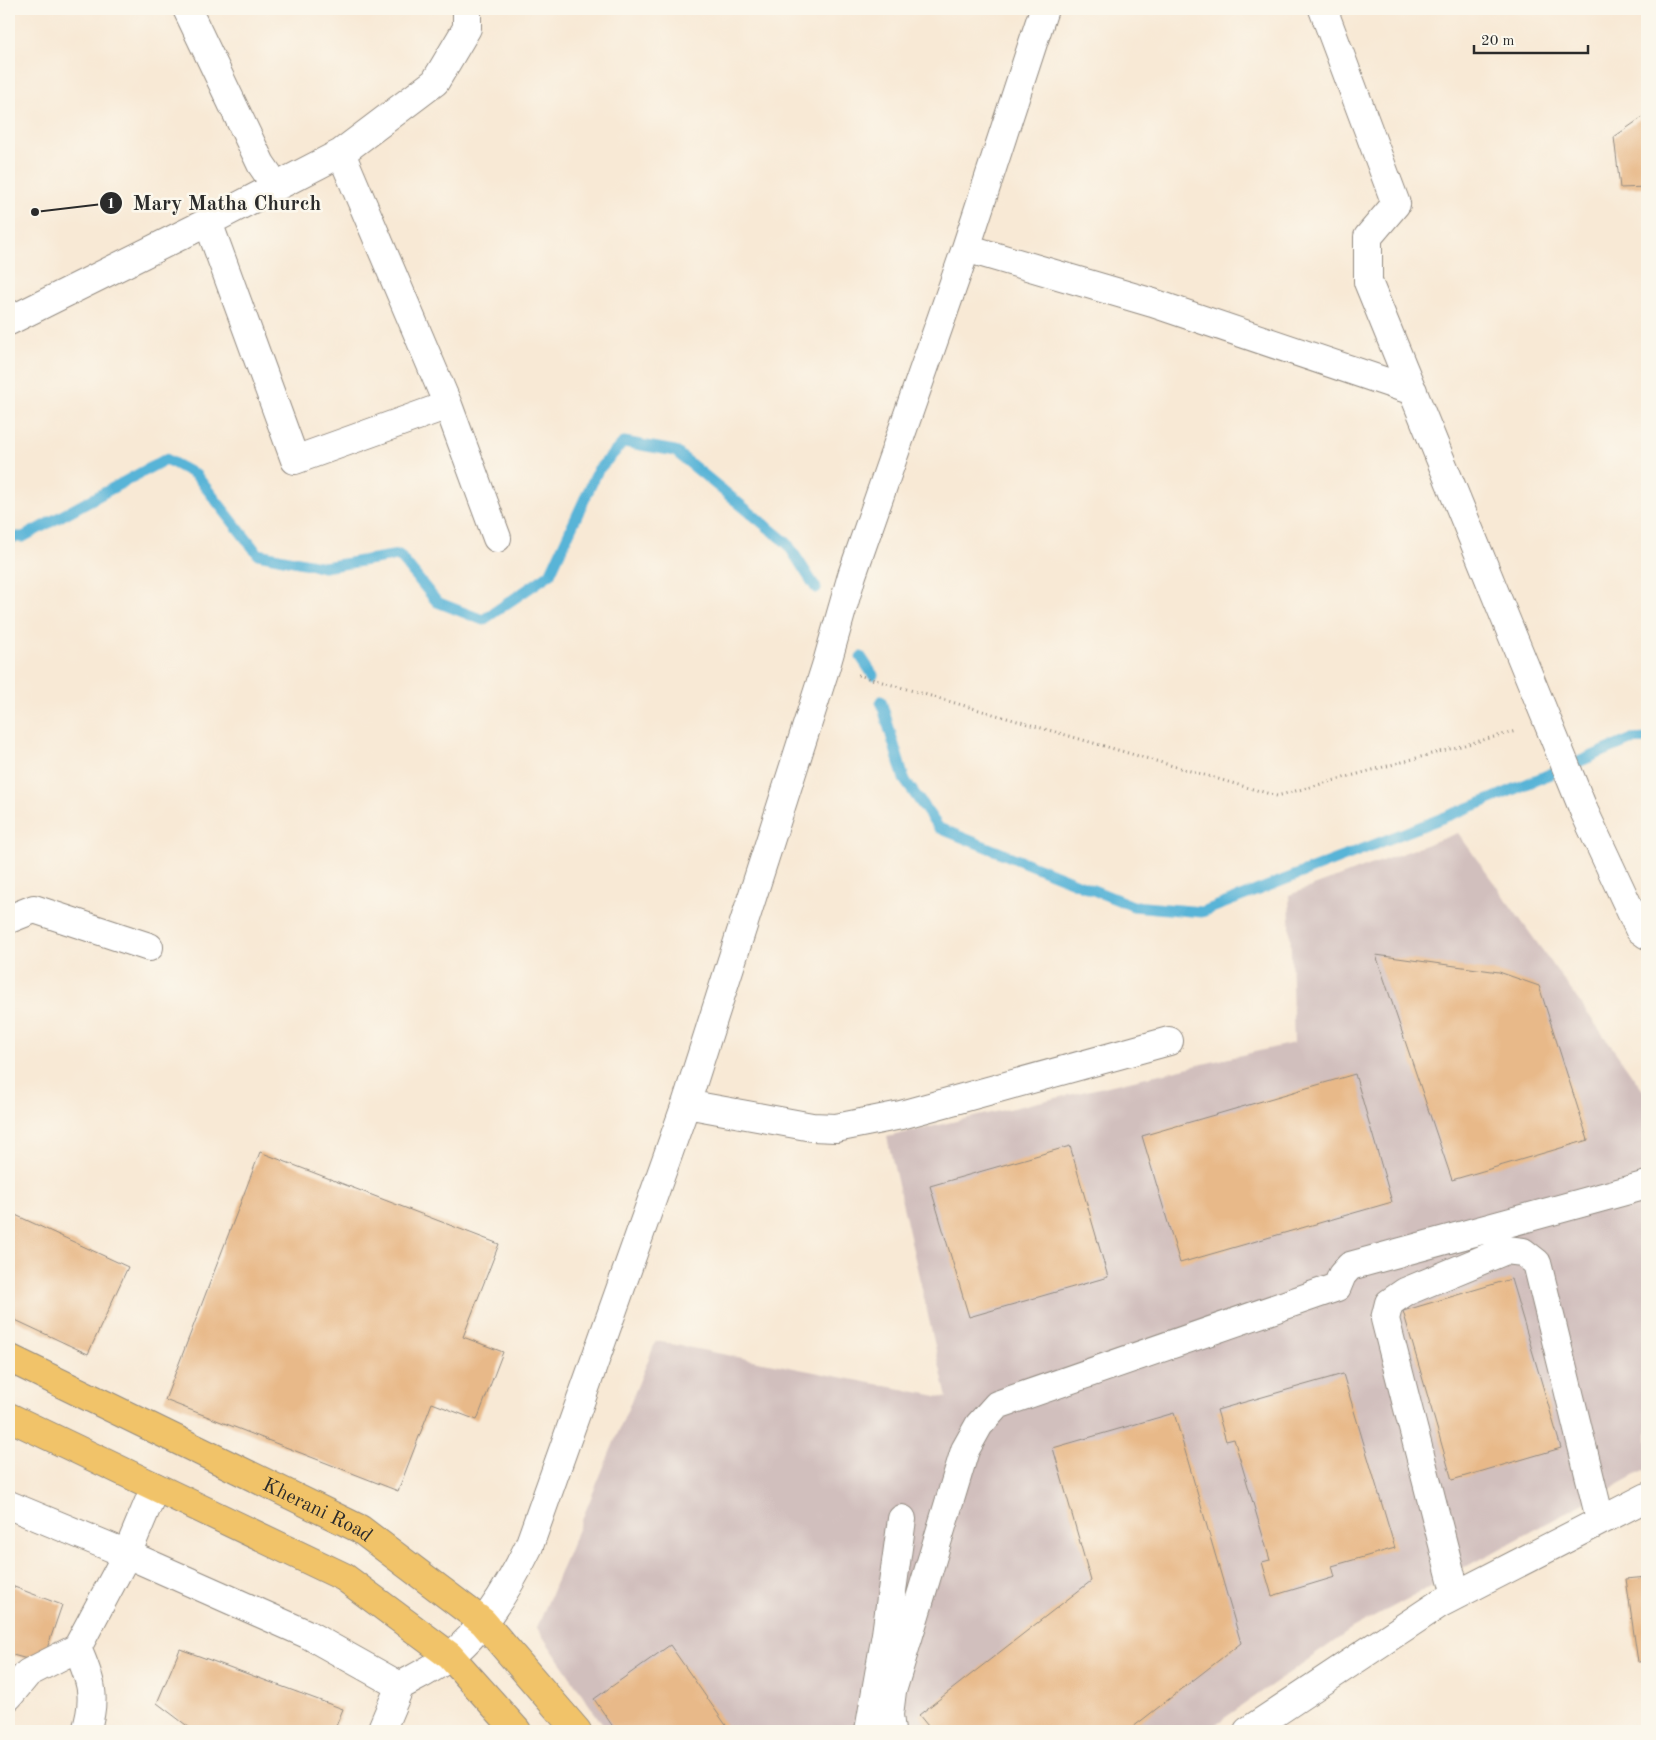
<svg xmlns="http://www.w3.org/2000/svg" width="1656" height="1740" font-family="'Old Standard TT',serif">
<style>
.industrial{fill:#d1bfbd}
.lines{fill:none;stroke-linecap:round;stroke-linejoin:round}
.stream{stroke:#59b4d7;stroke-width:11}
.building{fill:#e8b989}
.minor-casing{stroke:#928a80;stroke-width:30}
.major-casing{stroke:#928a80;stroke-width:30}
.path{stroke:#928a80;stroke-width:3;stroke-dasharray:1 4;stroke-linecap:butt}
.minor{stroke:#fff;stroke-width:28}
.major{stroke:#f1c369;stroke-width:28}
.labels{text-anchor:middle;stroke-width:5;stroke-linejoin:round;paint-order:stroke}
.street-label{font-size:20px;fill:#2b2b2b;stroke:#fbf7ec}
.leader{fill:none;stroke:#2b2b2b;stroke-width:2}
.callout-dot{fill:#2b2b2b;stroke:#fbf7ec;stroke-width:2}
.mark-label{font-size:15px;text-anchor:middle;font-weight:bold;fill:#fff}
.callout-label{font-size:21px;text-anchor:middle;font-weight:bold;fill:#2b2b2b;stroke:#fbf7ec;stroke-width:5;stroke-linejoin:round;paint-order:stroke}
</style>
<rect width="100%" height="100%" fill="#fbf7ec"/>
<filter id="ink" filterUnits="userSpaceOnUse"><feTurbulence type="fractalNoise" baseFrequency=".02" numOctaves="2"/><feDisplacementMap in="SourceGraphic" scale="10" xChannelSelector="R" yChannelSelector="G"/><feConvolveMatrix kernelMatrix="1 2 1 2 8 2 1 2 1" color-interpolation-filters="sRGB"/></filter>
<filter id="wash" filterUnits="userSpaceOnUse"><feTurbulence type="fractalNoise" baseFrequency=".0096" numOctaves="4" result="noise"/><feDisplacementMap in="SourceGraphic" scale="20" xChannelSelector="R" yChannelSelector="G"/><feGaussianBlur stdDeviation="1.12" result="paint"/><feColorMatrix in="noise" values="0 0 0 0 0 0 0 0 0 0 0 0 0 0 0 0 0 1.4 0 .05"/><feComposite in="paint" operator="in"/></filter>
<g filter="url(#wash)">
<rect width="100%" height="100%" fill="#f8e9d5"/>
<path class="industrial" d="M 1458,833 L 1647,1096 L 1647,1469 L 1352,1629 L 1206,1731 L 607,1731 L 537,1628 L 656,1341 L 947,1398 L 887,1137 L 1294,1043 L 1289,895 Z"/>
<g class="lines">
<path class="stream" d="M 9,537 L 23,537 L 166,459 L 196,475 L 258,554 L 324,567 L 399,555 L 437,602 L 483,620 L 550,574 L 598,470 L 624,442 L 675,451 L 787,543 L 816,588
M 861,657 L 873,675
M 881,701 L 904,779 L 939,828 L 1133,906 L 1202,912 L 1491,799 L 1630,740 L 1647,739"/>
</g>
<g id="blocks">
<path class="building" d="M 1647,114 L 1647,187 L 1620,188 L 1614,137 Z
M 1376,955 L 1499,972 L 1539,986 L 1588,1140 L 1452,1180 Z
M 1355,1074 L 1392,1202 L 1180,1263 L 1142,1136 Z
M 1070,1146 L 1108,1277 L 969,1317 L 930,1186 Z
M 260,1152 L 499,1244 L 463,1337 L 503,1352 L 477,1420 L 432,1403 L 398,1491 L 165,1400 Z
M 9,1212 L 128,1267 L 88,1354 L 9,1317 Z
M 1511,1279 L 1561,1448 L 1452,1480 L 1403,1311 Z
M 1343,1374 L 1395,1548 L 1332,1566 L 1335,1577 L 1272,1596 L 1262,1562 L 1270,1560 L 1234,1439 L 1226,1441 L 1217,1410 Z
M 1174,1413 L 1241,1643 L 1128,1731 L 932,1731 L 919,1715 L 1091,1581 L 1053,1448 Z
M 1647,1577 L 1647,1661 L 1638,1662 L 1626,1579 Z
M 9,1585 L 62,1605 L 42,1663 L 9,1654 Z
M 670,1645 L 730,1731 L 616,1731 L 594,1699 Z
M 180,1649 L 343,1709 L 334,1731 L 188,1731 L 190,1728 L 157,1703 Z"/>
</g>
</g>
<g filter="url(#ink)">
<use href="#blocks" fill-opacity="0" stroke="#928a80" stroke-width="1"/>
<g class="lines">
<g class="minor-casing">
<path id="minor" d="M 187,9 L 261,164 L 276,186
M 467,9 L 467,28 L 435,82 L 341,153 L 448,405 L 497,538
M 1323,9 L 1396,204 L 1368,237 L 1368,282 L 1584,811 L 1639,929 L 1647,935
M 341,153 L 208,222 L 295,460 L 448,405
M 966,248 L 1153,303 L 1413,391
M 9,321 L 208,222
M 9,919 L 34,909 L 149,947
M 686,1104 L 812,1127 L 836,1128 L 901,1115 L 1169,1041
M 155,1487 L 127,1554 L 307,1634 L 400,1686 C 416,1677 435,1668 450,1656 C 484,1630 510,1585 529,1546 L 686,1104 L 826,666 L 852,575 L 966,248 L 1044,9
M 9,1505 L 127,1554 L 77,1648 L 28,1673 L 9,1696
M 1456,1595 L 1385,1319 L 1389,1303 L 1405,1292 L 1506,1250 L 1523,1252 L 1537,1263 L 1600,1519
M 77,1648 C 91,1680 97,1697 86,1731
M 381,1731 L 400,1686
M 869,1731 L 886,1634 L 902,1519
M 891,1731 L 889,1715 L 892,1691 L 965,1450 L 979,1425 L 997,1405 L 1337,1287 L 1342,1275 L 1350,1266 L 1647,1185
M 1248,1731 L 1439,1604 L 1647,1497"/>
</g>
<g class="major-casing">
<g id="major">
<path id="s1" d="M 9,1358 L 360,1529 L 483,1622 L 577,1731"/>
<path d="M 9,1417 L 344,1577 L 450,1656 L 517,1731"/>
</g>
</g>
<path class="path" d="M 858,675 L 1277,796 L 1516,731"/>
<use href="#minor" class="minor"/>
<use href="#major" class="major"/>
</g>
</g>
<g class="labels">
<g class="street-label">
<text dy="7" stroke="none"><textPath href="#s1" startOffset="344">Kherani Road</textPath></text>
</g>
</g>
<path class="leader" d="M35 212L111 203"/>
<g class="callout-dot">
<circle cx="35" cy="212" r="5"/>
<circle cx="111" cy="203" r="12"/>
</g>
<g class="mark-label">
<text x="111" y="208">1</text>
</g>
<g class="callout-label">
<text x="227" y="210">Mary Matha Church</text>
</g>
<rect width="1656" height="1740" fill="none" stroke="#fbf7ec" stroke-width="30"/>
<path d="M1474 45v8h114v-8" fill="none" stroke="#2b2b2b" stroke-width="2.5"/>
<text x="1481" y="45" font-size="15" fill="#2b2b2b" stroke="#fbf7ec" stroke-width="4" paint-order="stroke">20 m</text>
</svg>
